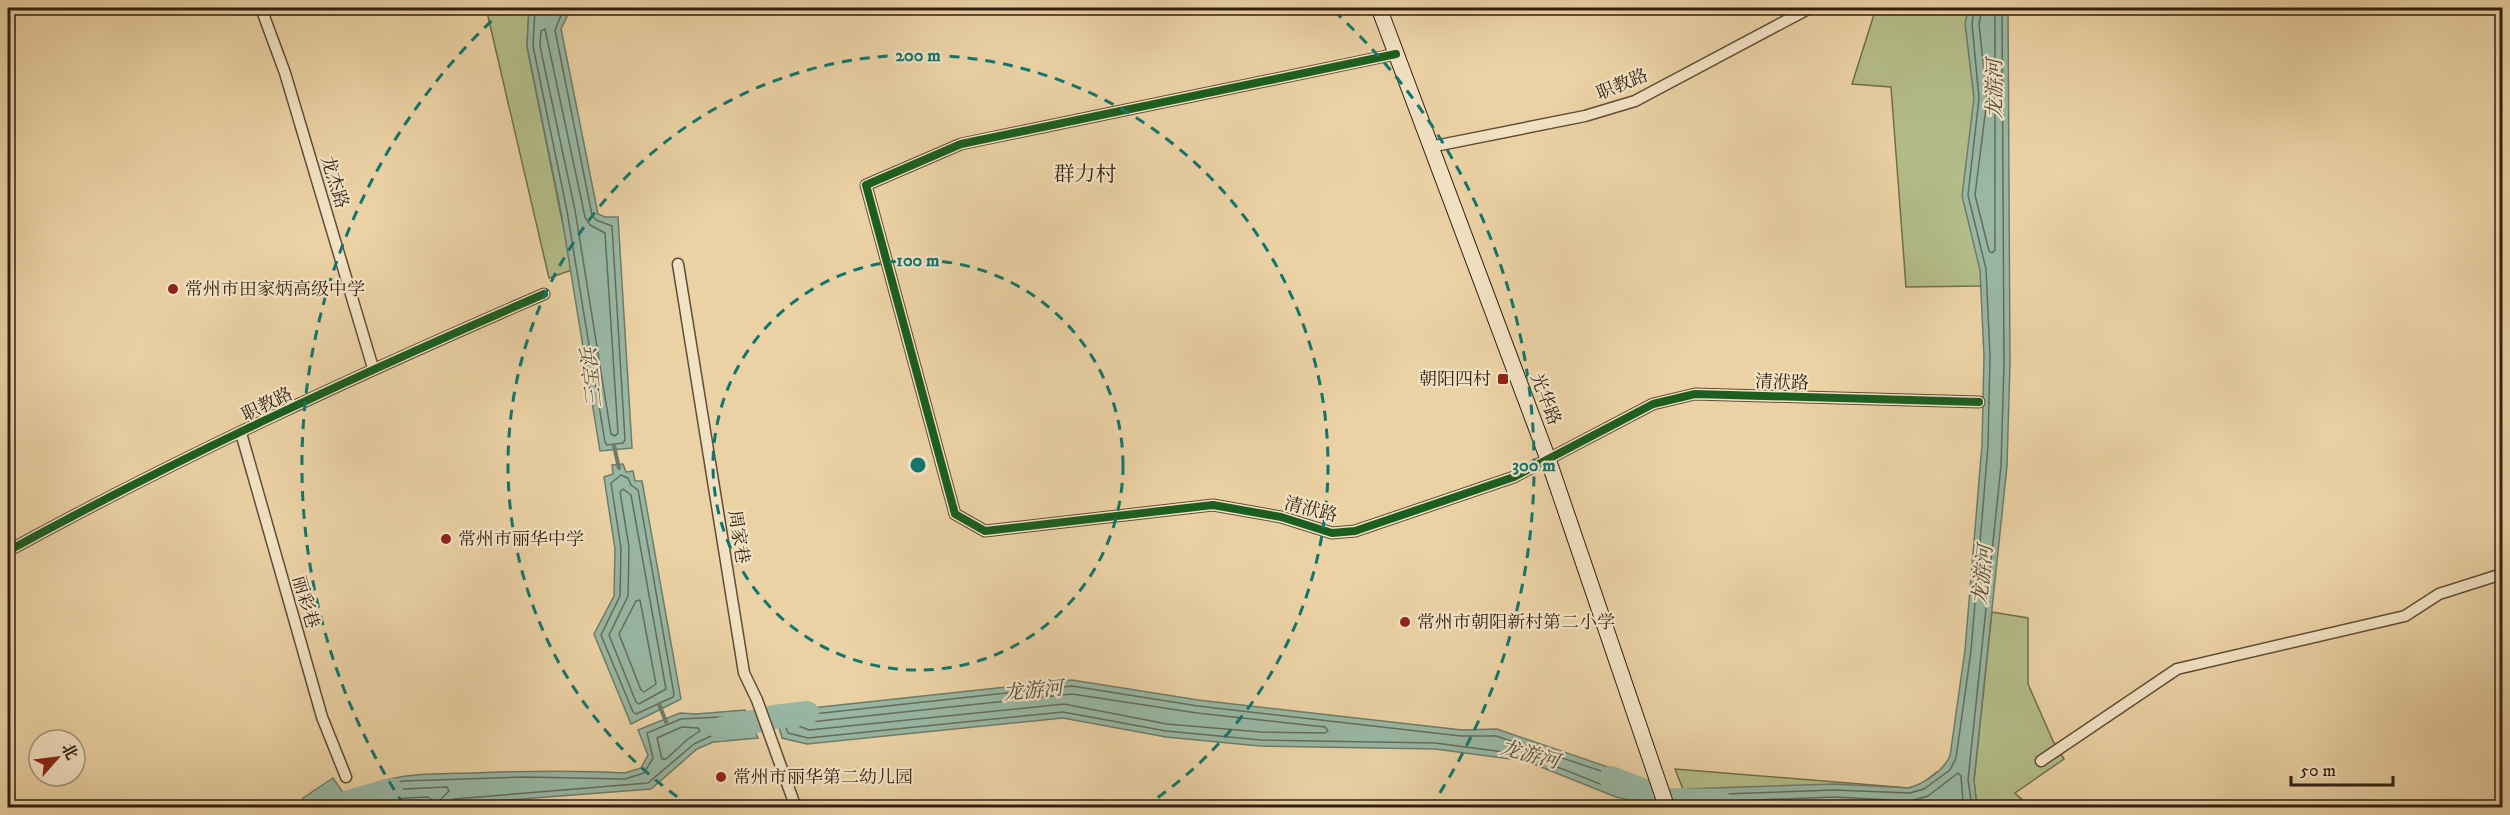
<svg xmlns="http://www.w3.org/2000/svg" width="2510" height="815" font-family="'IM FELL DW Pica','Noto Serif SC',serif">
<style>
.green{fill:#b3bd89;stroke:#726e4c;stroke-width:1.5}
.water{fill:#98b8a5;stroke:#6f7b69;stroke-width:1.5}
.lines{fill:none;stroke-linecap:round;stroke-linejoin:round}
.shore{stroke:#646c5a;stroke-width:1.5}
.stream{stroke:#6f7b69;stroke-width:4}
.river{stroke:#98b8a5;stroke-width:24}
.street-casing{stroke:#604c35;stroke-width:13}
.secondary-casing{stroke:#311f10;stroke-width:17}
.street{stroke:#f2e2c4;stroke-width:10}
.secondary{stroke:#f2e2c4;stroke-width:15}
.cycleway-casing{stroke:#f2e2c4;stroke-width:11}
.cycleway{stroke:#1b5e20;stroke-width:8}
.ring{fill:none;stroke:#0f766e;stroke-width:3;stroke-dasharray:10 8}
.poi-dot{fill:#8f2418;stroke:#f2e2c4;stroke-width:2}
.labels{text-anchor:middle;stroke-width:4.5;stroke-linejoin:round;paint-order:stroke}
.street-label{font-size:18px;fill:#311f10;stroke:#f2e2c4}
.poi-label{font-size:18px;fill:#311f10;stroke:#f2e2c4;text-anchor:start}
.water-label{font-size:20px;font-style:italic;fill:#504d3d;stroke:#f2e2c4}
.quarter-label{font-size:21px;fill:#311f10;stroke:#f2e2c4}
.centre{fill:#0f766e;stroke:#f2e2c4;stroke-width:3}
.ring-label{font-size:18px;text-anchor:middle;font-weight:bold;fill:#0f766e;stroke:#f2e2c4;stroke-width:4.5;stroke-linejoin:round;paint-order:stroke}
</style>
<rect width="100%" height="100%" fill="#ebd2a5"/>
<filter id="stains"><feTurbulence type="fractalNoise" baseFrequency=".00333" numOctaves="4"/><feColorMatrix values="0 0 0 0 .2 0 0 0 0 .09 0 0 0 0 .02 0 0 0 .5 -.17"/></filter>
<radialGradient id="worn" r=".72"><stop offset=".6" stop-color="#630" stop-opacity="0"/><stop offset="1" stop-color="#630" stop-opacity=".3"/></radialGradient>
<path class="green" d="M 486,8 L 529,8 L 527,47 L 572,270 L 549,278 Z
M 1876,8 L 1990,8 L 1981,286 L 1906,287 L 1891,87 L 1852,84 Z
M 1992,612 L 2028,618 L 2028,684 L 2053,741 L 2064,759 L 2015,793 L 2030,807 L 1983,807 L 1976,799 L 1974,781 Z
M 1675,769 L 1909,788 L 1921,784 L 1937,772 L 1946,807 L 1690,807 Z"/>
<path class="water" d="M 529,8 L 571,8 L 561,29 L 598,214 L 605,217 L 618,217 L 632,448 L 600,451 L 561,212 L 527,46 Z
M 1969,8 L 2008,8 L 2010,364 L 2007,466 L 1974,780 L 1976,799 L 1983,807 L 1690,807 L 1683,789 L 1834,784 L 1909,788 C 1925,783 1943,771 1950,756 L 1965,650 L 1982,445 L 1984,356 L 1980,270 L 1962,196 L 1974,98 L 1965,23 Z
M 623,464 L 626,472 L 633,471 L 635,481 L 642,481 L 681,699 L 631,724 L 594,634 L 614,596 L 615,549 L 604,477 L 613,474 L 612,465 Z
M 1072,680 L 1198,700 L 1462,730 L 1497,729 L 1634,776 L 1647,804 L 1616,797 L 1526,761 L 1435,749 L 1260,746 L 1166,737 L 1063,718 L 807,744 L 782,738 L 775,712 Z
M 745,710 L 758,738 L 713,742 L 697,749 L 651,789 L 417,807 L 366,807 L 361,805 L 356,791 C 393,772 433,774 473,773 C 524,771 574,770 625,773 L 641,768 L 648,755 L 638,730 L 680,713 L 696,714 Z
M 333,778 L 342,791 L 348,807 L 297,807 L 303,798 Z"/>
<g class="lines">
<path class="shore" d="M 535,8 L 533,46 L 567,211 L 605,442 L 607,445 L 623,443 L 625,440 L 612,226 L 596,220 L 592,215 L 555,30 L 564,8
M 1982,8 L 1979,24 L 1987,99 L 1975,195 L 1989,251 L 1992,253 L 1995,250 L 1995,8
M 545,29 L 585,217 L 590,225 L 605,233 L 618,433 L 615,436 L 611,434 L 575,210 L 540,46 L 541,31 Z
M 621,475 L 628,478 L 631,485 L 638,490 L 674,694 L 673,697 L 636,714 L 633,712 L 601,635 L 620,596 L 621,548 L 611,483 Z
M 623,489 L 631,495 L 666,689 L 639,704 L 636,702 L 609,635 L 628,596 L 629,547 L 620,492 Z
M 640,600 L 656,684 L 644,692 L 641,690 L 619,634 L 636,601 Z
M 1072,686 L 1198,706 L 1461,736 L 1496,736 L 1628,780 L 1634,792 L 1631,794 L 1618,791 L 1527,755 L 1435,743 L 1261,740 L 1166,731 L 1063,712 L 808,738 L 788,733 L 783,720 L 786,717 Z
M 1072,694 L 1197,713 L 1325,727 L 1328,731 L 1325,733 L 1261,732 L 1167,724 L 1064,704 L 809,730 L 799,726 L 801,723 Z
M 682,727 L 698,728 L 700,731 L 688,739 L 666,759 L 662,759 L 657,738 Z
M 367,808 L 365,793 L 403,781 L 525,777 L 625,779 L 644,773 L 653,758 L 647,733 L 681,719 L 740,716 L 747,729 L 745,733 L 711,736 L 694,744 L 648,783 L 454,799 L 449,801 L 448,808
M 374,808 L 373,799 L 375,796 L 404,789 L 447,787 L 449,791 L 441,799 L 440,808
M 383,808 L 385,803 L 405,798 L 428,797 L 431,799 L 431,808
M 1695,808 L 1693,798 L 1696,795 L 1834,790 L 1910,793 L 1924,789 L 1950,770 L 1956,758 L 1971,651 L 1988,446 L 1990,356 L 1986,269 L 1968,195 L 1979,98 L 1972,24 L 1974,8
M 1703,808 L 1706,802 L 1834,797 L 1910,801 L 1928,796 L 1958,773 L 1961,776 L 1963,801 L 1966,808
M 1798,808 L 1860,808
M 1975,808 L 1971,800 L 1968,780 L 2001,466 L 2004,364 L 2002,8"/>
<path class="stream" d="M 614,446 L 619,468
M 659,704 L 666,722"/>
<path class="river" d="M 721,729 L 774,717 L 807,713
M 1611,778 L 1668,800 L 1719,801
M 328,808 L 391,790"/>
<g class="street-casing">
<path id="street" d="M 261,8 L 285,73 L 373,368
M 1396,54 L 961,144 L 866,185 L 955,514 L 985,531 L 1213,505 L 1281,517 L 1332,533 L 1355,531 L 1514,477 L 1653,404 L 1695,394 L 1979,402
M 1430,147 L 1585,116 L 1635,101 L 1810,8
M 678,264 L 744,673 L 757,700 L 796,808
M 241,433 L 322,717 L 346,777
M 8,551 C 181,456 362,373 544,294
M 2041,761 L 2177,669 L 2405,616 L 2439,594 L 2502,574"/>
</g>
<g class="secondary-casing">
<path id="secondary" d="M 1379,8 L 1548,459 L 1667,808"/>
</g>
<use href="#street" class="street"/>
<use href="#secondary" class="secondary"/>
<g class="cycleway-casing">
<path id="cycleway" d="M 1396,54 L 961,144 L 866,185 L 955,514 L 985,531 L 1213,505 L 1281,517 L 1332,533 L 1355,531 L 1514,477 L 1653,404 L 1695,394 L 1979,402
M 8,551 C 181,456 362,373 544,294"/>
</g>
<use href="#cycleway" class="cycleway"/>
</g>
<g class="ring">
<circle cx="918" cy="465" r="205"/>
<path d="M692 807A410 410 0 1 1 1144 807"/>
<path d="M404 805A616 616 0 0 1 502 11M1334 11A616 616 0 0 1 1432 805"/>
</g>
<g class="poi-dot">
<circle cx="173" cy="289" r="6"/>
<rect x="1497" y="373" width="12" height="12" rx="3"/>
<circle cx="446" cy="539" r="6"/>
<circle cx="1405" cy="622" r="6"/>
<circle cx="721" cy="777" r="6"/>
</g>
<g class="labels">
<g class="street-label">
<text transform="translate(1622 84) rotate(-22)" y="6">职教路</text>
<text transform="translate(335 182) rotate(73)" y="6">龙杰路</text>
<text transform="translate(1782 382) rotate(2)" y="6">清洑路</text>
<text transform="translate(1546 399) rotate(69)" y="6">光华路</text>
<text transform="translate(267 404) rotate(-26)" y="6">职教路</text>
<text transform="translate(1311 509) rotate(14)" y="6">清洑路</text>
<text transform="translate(739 537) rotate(81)" y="6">周家巷</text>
<text transform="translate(306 602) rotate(74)" y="6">丽彩巷</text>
</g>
<g class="poi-label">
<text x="185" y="295">常州市田家炳高级中学</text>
<text x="1491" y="385" text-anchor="end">朝阳四村</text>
<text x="458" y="545">常州市丽华中学</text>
<text x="1417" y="628">常州市朝阳新村第二小学</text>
<text x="733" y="783">常州市丽华第二幼儿园</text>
</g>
<g class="water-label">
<text transform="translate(1994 89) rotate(-90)" y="7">龙游河</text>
<text transform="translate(591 378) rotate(-96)" y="7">三宝浜</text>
<text transform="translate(1982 575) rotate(-84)" y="7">龙游河</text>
<text transform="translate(1033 690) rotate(-5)" y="7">龙游河</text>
<text transform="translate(1530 754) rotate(15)" y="7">龙游河</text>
</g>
<g class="quarter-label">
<text x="1085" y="181">群力村</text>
</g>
</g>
<circle cx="918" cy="465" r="9" class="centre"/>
<g class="ring-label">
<text x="918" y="61">200 m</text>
<text x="918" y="266">100 m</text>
<text x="1534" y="471">300 m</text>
</g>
<rect width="2510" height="815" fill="none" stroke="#ebd2a5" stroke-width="30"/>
<rect x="9" y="9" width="2492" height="797" fill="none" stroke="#311f10" stroke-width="3"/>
<rect x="15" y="15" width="2480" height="785" fill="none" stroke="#311f10" stroke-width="1.5"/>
<g transform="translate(57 758) rotate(62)"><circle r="28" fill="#f2e2c4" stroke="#a5947c" stroke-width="1.5"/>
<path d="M0-4.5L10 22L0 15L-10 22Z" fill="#8f2418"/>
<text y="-9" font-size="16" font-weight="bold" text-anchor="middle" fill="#311f10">北</text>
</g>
<path d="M2291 776v9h102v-9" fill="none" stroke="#311f10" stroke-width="3"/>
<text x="2300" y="776" font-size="18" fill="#311f10" stroke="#f2e2c4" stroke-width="4.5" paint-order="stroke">50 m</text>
<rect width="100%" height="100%" filter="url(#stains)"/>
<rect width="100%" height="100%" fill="url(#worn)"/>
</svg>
